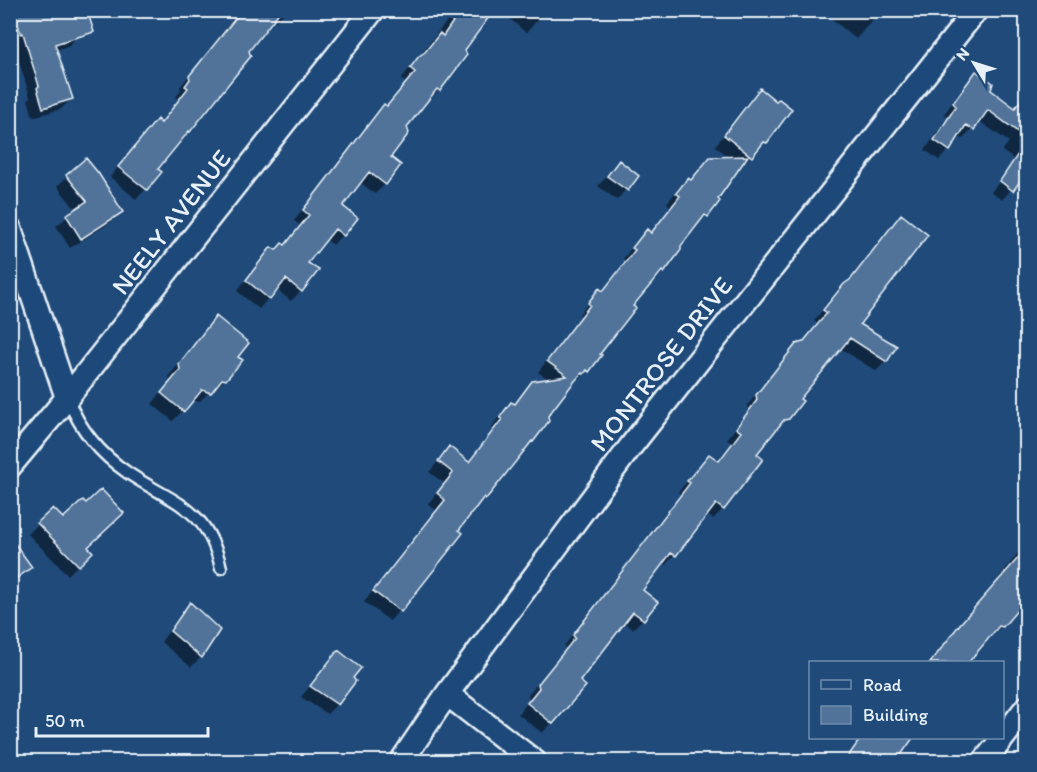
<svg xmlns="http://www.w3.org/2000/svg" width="1037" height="772" font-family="Itim,sans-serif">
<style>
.shadow{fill:#0007}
.building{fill:#517399;stroke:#e8f1f8;stroke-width:1.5}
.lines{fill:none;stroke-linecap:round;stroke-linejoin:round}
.lane-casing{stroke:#e8f1f8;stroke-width:15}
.street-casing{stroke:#e8f1f8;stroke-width:27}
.lane{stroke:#1f4a7a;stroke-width:10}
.street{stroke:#1f4a7a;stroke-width:22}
.labels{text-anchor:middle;stroke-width:5;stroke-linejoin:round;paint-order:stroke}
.street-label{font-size:26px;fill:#e8f1f8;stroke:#1f4a7a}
</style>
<rect width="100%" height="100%" fill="#1f4a7a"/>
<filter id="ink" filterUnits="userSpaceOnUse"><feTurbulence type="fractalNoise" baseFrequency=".0167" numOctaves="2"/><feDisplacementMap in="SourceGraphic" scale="12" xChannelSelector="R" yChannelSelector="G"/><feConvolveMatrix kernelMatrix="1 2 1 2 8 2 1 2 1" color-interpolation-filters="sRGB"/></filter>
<g filter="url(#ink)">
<path class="shadow" d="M 10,10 L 69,10 L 78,36 L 68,46 L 56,50 L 71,99 L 61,109 L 33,117 L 28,99 L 30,97 L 13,42 L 10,42 Z
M 240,10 L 287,10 L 276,21 L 273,19 L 155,170 L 146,189 L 136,199 L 110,177 L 147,131 L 157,121 L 160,123 L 179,99 L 176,97 L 181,90 L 180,87 Z
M 452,10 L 492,10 L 463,50 L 439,90 L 429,100 L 427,99 L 405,127 L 389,157 L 399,166 L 385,184 L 375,194 L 360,182 L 341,207 L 356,219 L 333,245 L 325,239 L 306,263 L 301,291 L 291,301 L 276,289 L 259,309 L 237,291 L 262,259 L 272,249 L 275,252 L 284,246 L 300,225 L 294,221 L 374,116 L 384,106 L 386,107 L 406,83 L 401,79 L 451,16 L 449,15 Z
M 500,10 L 546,10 L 526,33 Z
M 821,10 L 880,10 L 880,11 L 856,39 Z
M 976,73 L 990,90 L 1015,110 L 1020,105 L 1026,109 L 1026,161 L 1022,165 L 1002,151 L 1009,142 L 979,121 L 963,139 L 958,136 L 949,150 L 939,160 L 925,150 L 948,117 L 944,114 L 967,83 Z
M 760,90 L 765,142 L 741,166 L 740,165 L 716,199 L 718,201 L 706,216 L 695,225 L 663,272 L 631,306 L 588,371 L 573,383 L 485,498 L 457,530 L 461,533 L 390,621 L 364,602 L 437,511 L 428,504 L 444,483 L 429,472 L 450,448 L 468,463 L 493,430 L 491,428 L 501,414 L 511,404 L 513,405 L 532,383 L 549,380 L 538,372 L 581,316 L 579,314 L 600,290 L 602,292 L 626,261 L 623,259 L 637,241 L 647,231 L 650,234 L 671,207 L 667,203 L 678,189 L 688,180 L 690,181 L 710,158 L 730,158 L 715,146 Z
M 86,161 L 121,212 L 111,222 L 70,248 L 56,226 L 76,210 L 57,186 Z
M 619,162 L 637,176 L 617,200 L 598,186 Z
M 1011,167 L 1023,175 L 1002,200 L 991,192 Z
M 901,216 L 858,324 L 886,361 L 876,371 L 840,348 L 798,399 L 788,418 L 775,429 L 755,454 L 723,509 L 713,519 L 706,514 L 675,555 L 665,565 L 662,563 L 641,591 L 656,602 L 643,619 L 633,629 L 623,622 L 578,681 L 552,723 L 542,733 L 518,714 L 530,699 L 528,695 L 566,649 L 564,646 L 681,494 L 678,492 L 709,456 L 717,462 L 732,443 L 727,439 L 748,412 L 747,406 L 786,356 L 797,346 L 801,344 L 818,324 L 814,321 L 834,296 L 847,283 Z
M 216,318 L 236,357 L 225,379 L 215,390 L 212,389 L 199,402 L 192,400 L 173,421 L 152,404 L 170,381 L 169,376 Z
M 53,510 L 91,552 L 68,575 L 28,534 Z
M 1026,543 L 1026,592 L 1002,626 L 991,636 L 989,636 L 969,659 L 973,662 L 929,662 L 1000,580 L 998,579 Z
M 190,604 L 201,657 L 191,667 L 161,642 L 181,614 Z
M 338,652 L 337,704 L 327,714 L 301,697 Z
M 875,738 L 911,738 L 894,762 L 842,762 L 861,739 L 869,745 Z
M 721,756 L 729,762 L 715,762 Z"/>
<path class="building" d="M 13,10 L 87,10 L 94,32 L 55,44 L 73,99 L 43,108 L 37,88 L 39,86 L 23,33 L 21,34 Z
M 242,10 L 281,10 L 249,51 L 251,56 L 190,132 L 189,131 L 158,169 L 162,172 L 147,190 L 118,167 L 157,119 L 161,123 L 188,88 L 185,86 L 190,79 L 189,76 Z
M 461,10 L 494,10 L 465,50 L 467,55 L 440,91 L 437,89 L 407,127 L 409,133 L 391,157 L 401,165 L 386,185 L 369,172 L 343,206 L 358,218 L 344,236 L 335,229 L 308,263 L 319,270 L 302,292 L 286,279 L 270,300 L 246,280 L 271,247 L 276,250 L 282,243 L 285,245 L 309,215 L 303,210 L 384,104 L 387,106 L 415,72 L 410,68 L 419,56 L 425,52 L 440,33 L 443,36 Z
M 976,71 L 993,83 L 991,90 L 1015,108 L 1026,93 L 1026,138 L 988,110 L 974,130 L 966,125 L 950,151 L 934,140 L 956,106 L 953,103 Z
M 760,88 L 776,101 L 779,99 L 792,109 L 767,143 L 764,142 L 752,157 L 724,135 Z
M 1026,142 L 1026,173 L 1013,191 L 1000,181 Z
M 748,156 L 718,199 L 720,201 L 708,217 L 705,215 L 681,246 L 681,250 L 664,273 L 662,271 L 633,306 L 636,308 L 600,354 L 602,355 L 589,372 L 587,370 L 584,374 L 582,373 L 574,382 L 548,416 L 549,421 L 533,442 L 532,441 L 486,499 L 484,497 L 459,530 L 463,533 L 401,612 L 373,591 L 445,500 L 437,493 L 453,473 L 438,461 L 449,446 L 469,462 L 502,419 L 500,417 L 511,402 L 515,404 L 532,381 L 567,376 L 547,361 L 590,305 L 588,303 L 599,288 L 603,291 L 635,250 L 632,248 L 647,229 L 651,233 L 680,196 L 676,193 L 688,178 L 691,180 L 710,157 Z
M 86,158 L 99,174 L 123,212 L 81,239 L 66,215 L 87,201 L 66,175 Z
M 619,160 L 639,176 L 628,191 L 607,176 Z
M 901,214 L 928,235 L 860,324 L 897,346 L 887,362 L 850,338 L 800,399 L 803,401 L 789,419 L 784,420 L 757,454 L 763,459 L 724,510 L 716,504 L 676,556 L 671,553 L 643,590 L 658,602 L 644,620 L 633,612 L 580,681 L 586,686 L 553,724 L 527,703 L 539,688 L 538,684 L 575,638 L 573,635 L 690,483 L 687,481 L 709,454 L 719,461 L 741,432 L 736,428 L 757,400 L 756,395 L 796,344 L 803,342 L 827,313 L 823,310 L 844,284 L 851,279 Z
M 216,316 L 249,343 L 238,357 L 243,360 L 226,380 L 222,379 L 211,393 L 202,390 L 184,412 L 161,393 L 180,370 L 179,364 Z
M 101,489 L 124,513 L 88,547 L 93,552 L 79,566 L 37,523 L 53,508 L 63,518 L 83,500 L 86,503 Z
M 10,537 L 32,567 L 10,583 Z
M 1026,549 L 1026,600 L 1003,627 L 999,626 L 968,663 L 930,663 L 960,624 Z
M 190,602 L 220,630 L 202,658 L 170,631 Z
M 338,650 L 361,668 L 353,678 L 356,681 L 338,705 L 310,686 Z
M 861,738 L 913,738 L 896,762 L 844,762 Z"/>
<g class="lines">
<g class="lane-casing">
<path id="lane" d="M 68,399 C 80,430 100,454 128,473 C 174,504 207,506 221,568"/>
</g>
<g class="street-casing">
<path id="street" d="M 10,229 L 67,398
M 10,466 L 67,398 L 373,10
M 447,694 L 535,762
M 401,762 L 447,694 L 631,446 L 976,10
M 984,762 L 1026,708"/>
</g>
<use href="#lane" class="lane"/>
<use href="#street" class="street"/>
</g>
</g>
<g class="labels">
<g class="street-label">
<text transform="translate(171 222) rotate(-52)" y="9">NEELY AVENUE</text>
<text transform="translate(661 364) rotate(-52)" y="9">MONTROSE DRIVE</text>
</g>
</g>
<rect width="1037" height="772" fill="none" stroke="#1f4a7a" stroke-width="36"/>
<rect x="18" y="18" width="1001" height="736" fill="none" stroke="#e8f1f8" stroke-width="2" filter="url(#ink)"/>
<rect x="809" y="661" width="195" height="78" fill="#1f4a7a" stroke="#6f8dac" stroke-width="1.5"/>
<rect x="821" y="680" width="30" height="9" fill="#1f4a7a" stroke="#6f8dac" stroke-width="1.5"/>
<text x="863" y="691" font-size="18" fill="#e8f1f8">Road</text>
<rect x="821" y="706" width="30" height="18" fill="#517399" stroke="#6f8dac" stroke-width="1.5"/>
<text x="863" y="721" font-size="18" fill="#e8f1f8">Building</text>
<g transform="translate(974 63) rotate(308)" stroke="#1f4a7a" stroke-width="4.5" paint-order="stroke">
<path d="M0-4.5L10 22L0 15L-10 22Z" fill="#e8f1f8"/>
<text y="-9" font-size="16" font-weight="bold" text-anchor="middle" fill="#e8f1f8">N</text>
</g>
<path d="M36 727v9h172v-9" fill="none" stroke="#e8f1f8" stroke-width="3"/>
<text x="45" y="727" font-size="18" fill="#e8f1f8" stroke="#1f4a7a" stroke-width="4.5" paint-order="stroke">50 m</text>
</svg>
